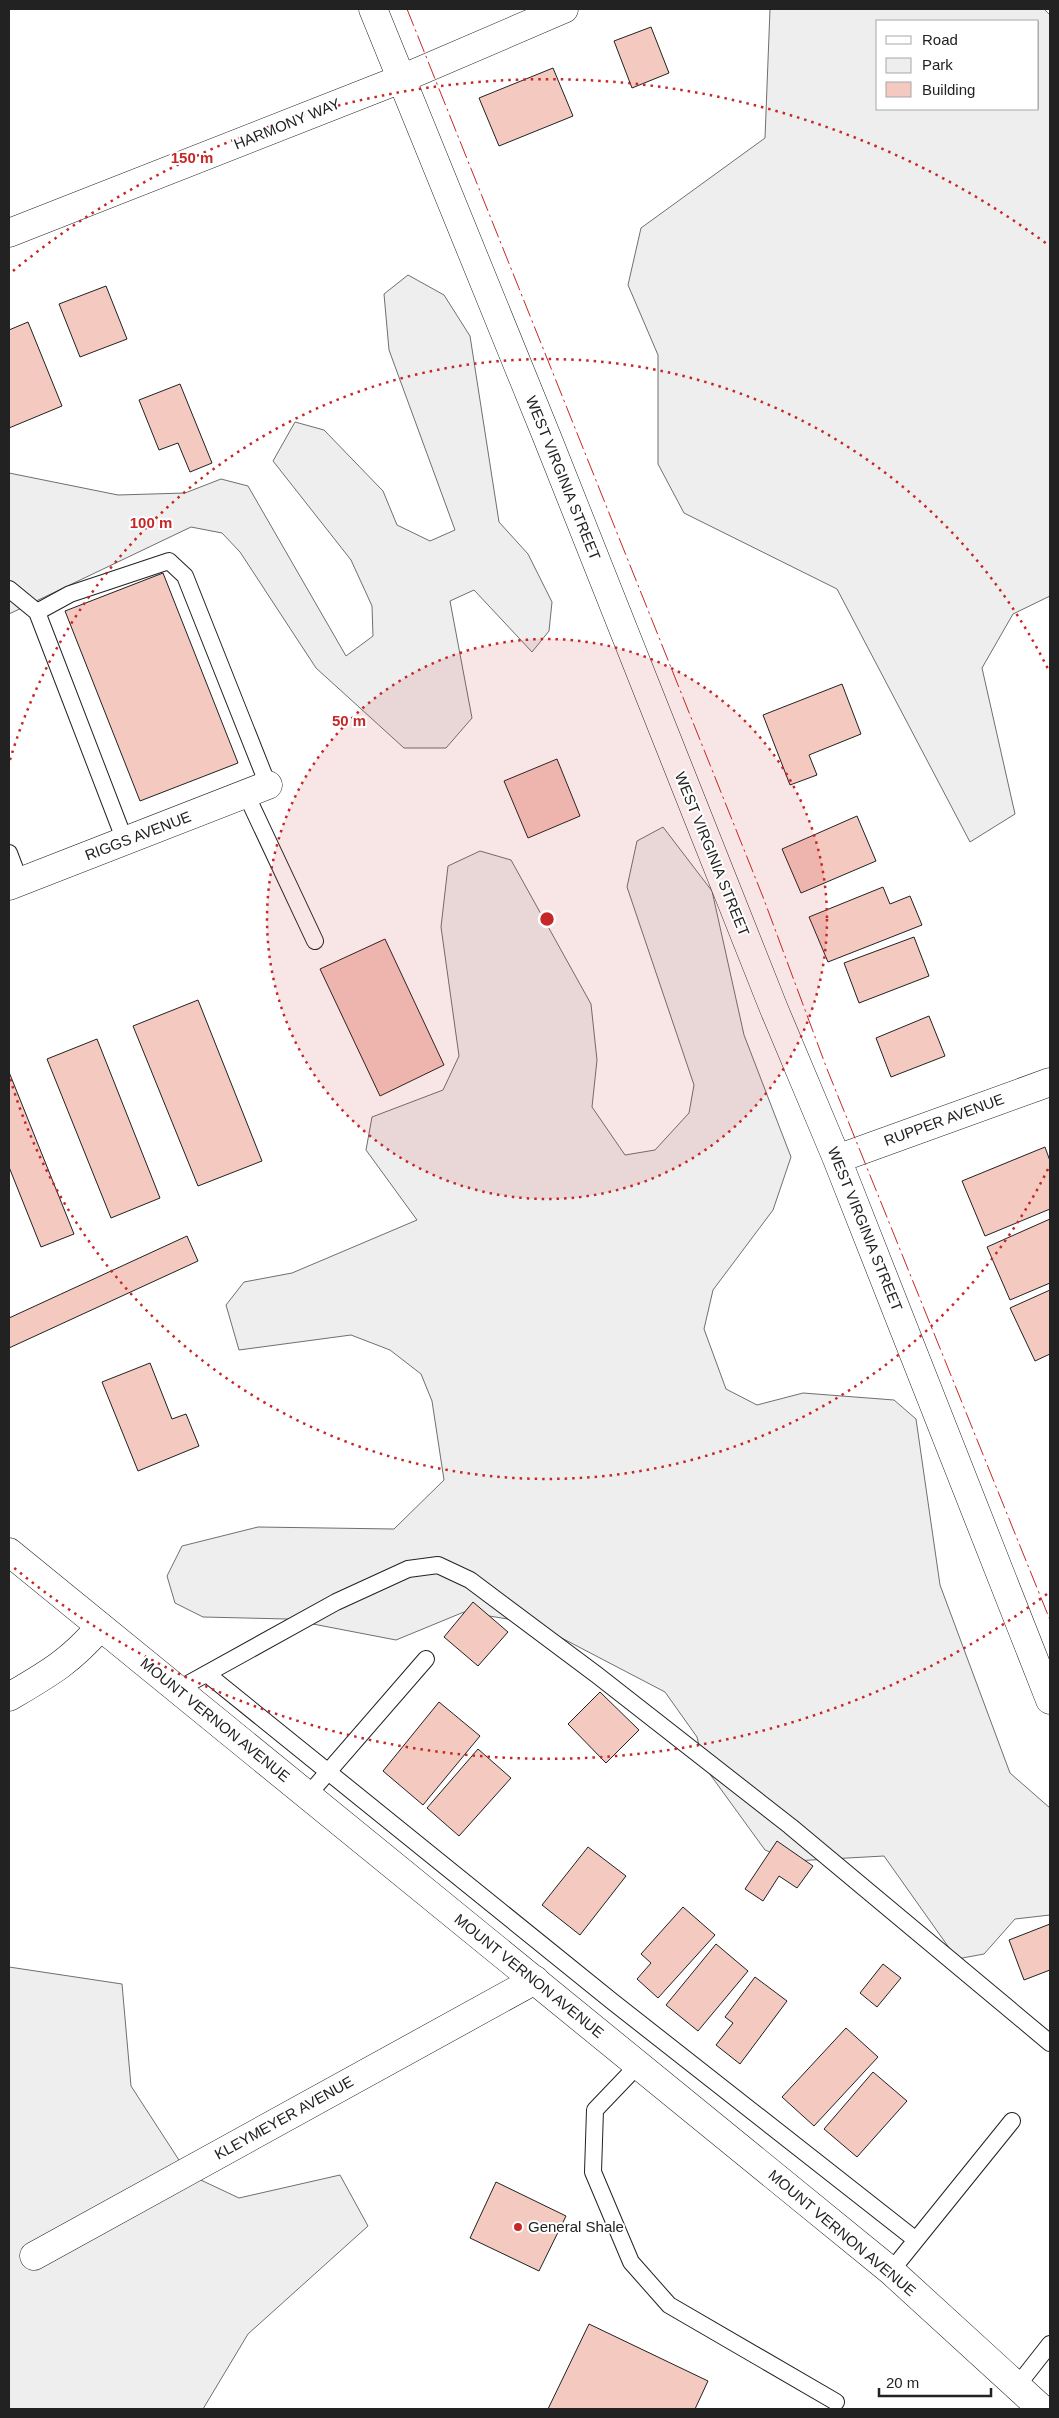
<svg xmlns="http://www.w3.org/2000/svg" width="1059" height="2418" font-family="Arial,sans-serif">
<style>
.green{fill:#eee;stroke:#6f6f6f;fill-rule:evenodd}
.building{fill:#f3c9c0;stroke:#222}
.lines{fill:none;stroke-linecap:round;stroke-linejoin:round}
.lane-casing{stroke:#222;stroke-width:18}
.street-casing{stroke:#222;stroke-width:29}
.secondary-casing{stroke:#222;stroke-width:29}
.lane{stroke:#fff;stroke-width:16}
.street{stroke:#fff;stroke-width:28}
.secondary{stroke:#fff;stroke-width:28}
.power{stroke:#c62828;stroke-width:1;stroke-dasharray:18 4 2.5 4;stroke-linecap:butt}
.ring{fill:none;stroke:#c62828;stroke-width:2.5;stroke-dasharray:2.5 5}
.poi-dot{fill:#c62828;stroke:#fff;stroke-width:2}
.labels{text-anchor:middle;stroke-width:4;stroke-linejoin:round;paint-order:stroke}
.street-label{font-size:15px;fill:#222;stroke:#fff}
.poi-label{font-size:15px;fill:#222;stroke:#fff;text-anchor:start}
.centre{fill:#c62828;stroke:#fff;stroke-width:2.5}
.ring-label{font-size:15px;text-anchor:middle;font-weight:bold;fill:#c62828;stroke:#fff;stroke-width:4;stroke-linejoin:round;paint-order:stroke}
</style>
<rect width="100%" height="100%" fill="#fff"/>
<path class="green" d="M 770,9 L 1044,9 L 1050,15 L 1050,596 L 1013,614 L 982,668 L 1015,814 L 970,842 L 837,589 L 684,513 L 658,464 L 658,355 L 628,285 L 641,228 L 765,138 ZM 878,21 L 1038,21 L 1038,109 L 878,109 Z
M 408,275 L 444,295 L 470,336 L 499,522 L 528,554 L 552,602 L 549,631 L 532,652 L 474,590 L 450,601 L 472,718 L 446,748 L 404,748 L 316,668 L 240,552 L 222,533 L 191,527 L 9,614 L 9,473 L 118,495 L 185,493 L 221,479 L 248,486 L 346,656 L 373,636 L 372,606 L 351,560 L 273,461 L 295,422 L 324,430 L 383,491 L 397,525 L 430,541 L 455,530 L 389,350 L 384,294 Z
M 663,827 L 712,891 L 744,1035 L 791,1157 L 773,1210 L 713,1290 L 704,1329 L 726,1389 L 757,1405 L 803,1393 L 894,1400 L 916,1419 L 940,1585 L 1010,1773 L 1050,1808 L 1050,1915 L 1015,1919 L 984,1954 L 957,1959 L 884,1856 L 793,1861 L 765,1850 L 704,1766 L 697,1737 L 665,1692 L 533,1623 L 464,1612 L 396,1640 L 287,1619 L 203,1617 L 175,1603 L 167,1576 L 182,1546 L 258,1527 L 394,1529 L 444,1480 L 432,1401 L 421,1374 L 390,1350 L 351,1335 L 239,1350 L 226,1305 L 244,1282 L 292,1273 L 417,1220 L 366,1150 L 372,1117 L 443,1090 L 459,1056 L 441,927 L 448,866 L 480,851 L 511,860 L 591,1004 L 597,1060 L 592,1107 L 625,1155 L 655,1150 L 689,1113 L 694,1085 L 627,887 L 637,841 Z
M 9,1967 L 122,1984 L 131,2086 L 188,2174 L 239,2198 L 340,2175 L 368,2226 L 248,2334 L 203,2409 L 9,2409 Z"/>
<path class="building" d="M 651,27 L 669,73 L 632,88 L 614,41 Z
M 553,68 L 573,116 L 499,146 L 479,98 Z
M 106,286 L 127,339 L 80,357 L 59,304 Z
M 28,322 L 62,406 L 9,428 L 9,330 Z
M 180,384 L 212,463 L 190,472 L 178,443 L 159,450 L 139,400 Z
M 163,573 L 238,763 L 140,801 L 65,611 Z
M 842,684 L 861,734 L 809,755 L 817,775 L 790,785 L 763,715 Z
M 557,759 L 580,816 L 528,838 L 504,781 Z
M 857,816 L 876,861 L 801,893 L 782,849 Z
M 883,887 L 890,904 L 910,896 L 922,925 L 828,962 L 809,917 Z
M 914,937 L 929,976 L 859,1003 L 844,963 Z
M 385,939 L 444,1065 L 380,1096 L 320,969 Z
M 198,1000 L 262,1161 L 198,1186 L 133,1026 Z
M 929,1016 L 945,1056 L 891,1077 L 876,1038 Z
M 97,1039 L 160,1198 L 111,1218 L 47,1059 Z
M 9,1072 L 74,1234 L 41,1247 L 9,1167 Z
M 1045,1147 L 1050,1161 L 1050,1209 L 985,1236 L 962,1181 Z
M 1050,1219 L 1050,1283 L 1010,1300 L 987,1247 Z
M 187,1236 L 198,1261 L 9,1348 L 9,1318 Z
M 1050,1290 L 1050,1354 L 1035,1361 L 1010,1308 Z
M 150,1363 L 172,1419 L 186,1414 L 199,1446 L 138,1471 L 102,1382 Z
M 473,1602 L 508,1632 L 478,1666 L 444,1637 Z
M 600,1692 L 639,1730 L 606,1763 L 568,1724 Z
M 439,1702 L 480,1736 L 423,1805 L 383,1771 Z
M 478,1749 L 511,1778 L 459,1836 L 427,1808 Z
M 777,1841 L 813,1866 L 797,1888 L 779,1876 L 763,1901 L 745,1889 Z
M 588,1847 L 626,1876 L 580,1935 L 542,1905 Z
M 683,1907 L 715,1935 L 658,1998 L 637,1979 L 651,1963 L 641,1954 Z
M 1050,1924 L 1050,1970 L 1024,1980 L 1009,1940 Z
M 716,1944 L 748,1971 L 698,2031 L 666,2005 Z
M 883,1964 L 901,1978 L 877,2007 L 860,1993 Z
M 755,1977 L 787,2001 L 740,2064 L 716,2045 L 733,2023 L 725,2017 Z
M 846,2028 L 878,2057 L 814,2126 L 782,2097 Z
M 873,2072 L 907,2101 L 857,2157 L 824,2129 Z
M 496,2182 L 566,2216 L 539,2271 L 470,2238 Z
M 589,2324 L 708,2381 L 695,2409 L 548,2409 Z"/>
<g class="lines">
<g class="lane-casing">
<path id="lane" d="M 9,589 L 37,612
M 246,794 L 315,941
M 125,841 L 37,612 L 70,594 L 169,561 L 185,576 L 268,785
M 9,853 L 20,882
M 207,1674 L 613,2002 L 916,2240
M 177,1690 L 336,1602 L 408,1569 L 438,1565 L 470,1580 L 597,1675 L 790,1826 L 1050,2043
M 308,1795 L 426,1659
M 638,2065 L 595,2110 L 593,2172 L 631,2262 L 669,2305 L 836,2402
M 891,2271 L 1012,2121
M 1017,2386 L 1050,2344"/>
</g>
<g class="street-casing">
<path id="street" d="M 373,9 L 547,437 L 774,1009 L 837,1159 L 1050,1700
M 9,233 L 401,79 L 564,9
M 9,886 L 268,785
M 837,1159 L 1050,1082
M 9,1697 C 48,1674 70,1662 100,1627
M 34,2256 L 535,1980"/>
</g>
<g class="secondary-casing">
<path id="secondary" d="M 9,1552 L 891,2271 L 1042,2409"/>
</g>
<use href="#lane" class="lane"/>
<use href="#street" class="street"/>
<use href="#secondary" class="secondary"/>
<path class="power" d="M 407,9 L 763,897 L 827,1069 L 1050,1620"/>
</g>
<circle cx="547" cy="919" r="280" fill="#c62828" fill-opacity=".12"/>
<g class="ring">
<circle cx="547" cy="919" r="280"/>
<path d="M1048 1169A560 560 0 0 1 10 1078M10 760A560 560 0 0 1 1048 669"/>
<path d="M1047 1594A840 840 0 0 1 13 1567M13 271A840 840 0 0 1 1047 244"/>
</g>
<circle class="poi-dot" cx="518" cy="2227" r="5"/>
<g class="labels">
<g class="street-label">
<text transform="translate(287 124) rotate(-22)" y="5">HARMONY WAY</text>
<text transform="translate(563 478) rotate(68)" y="5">WEST VIRGINIA STREET</text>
<text transform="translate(138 836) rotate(-21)" y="5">RIGGS AVENUE</text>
<text transform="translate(712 854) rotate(68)" y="5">WEST VIRGINIA STREET</text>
<text transform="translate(944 1120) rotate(-20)" y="5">RUPPER AVENUE</text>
<text transform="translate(865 1229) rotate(68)" y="5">WEST VIRGINIA STREET</text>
<text transform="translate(215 1720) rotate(39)" y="5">MOUNT VERNON AVENUE</text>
<text transform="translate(529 1976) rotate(39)" y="5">MOUNT VERNON AVENUE</text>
<text transform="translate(284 2118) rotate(-29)" y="5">KLEYMEYER AVENUE</text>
<text transform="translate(842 2233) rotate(40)" y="5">MOUNT VERNON AVENUE</text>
</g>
<g class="poi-label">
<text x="528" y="2232">General Shale</text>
</g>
</g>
<circle cx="547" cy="919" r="8" class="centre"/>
<g class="ring-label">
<text x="192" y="163">150 m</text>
<text x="151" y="528">100 m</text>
<text x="349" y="726">50 m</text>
</g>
<rect width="1059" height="2418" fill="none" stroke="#222222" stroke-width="20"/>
<rect x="876" y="20" width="162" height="90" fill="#ffffff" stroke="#a7a7a7"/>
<rect x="886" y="36" width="25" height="8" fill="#ffffff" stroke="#a7a7a7"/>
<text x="922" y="45" font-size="15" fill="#222222">Road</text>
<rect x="886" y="58" width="25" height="15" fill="#eeeeee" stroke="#a7a7a7"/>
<text x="922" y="70" font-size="15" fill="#222222">Park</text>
<rect x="886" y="82" width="25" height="15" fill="#f3c9c0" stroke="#a7a7a7"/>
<text x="922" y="95" font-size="15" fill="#222222">Building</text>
<path d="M879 2388v8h112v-8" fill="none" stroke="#222222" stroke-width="2.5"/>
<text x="886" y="2388" font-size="15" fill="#222222" stroke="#ffffff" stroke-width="4" paint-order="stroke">20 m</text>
</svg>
